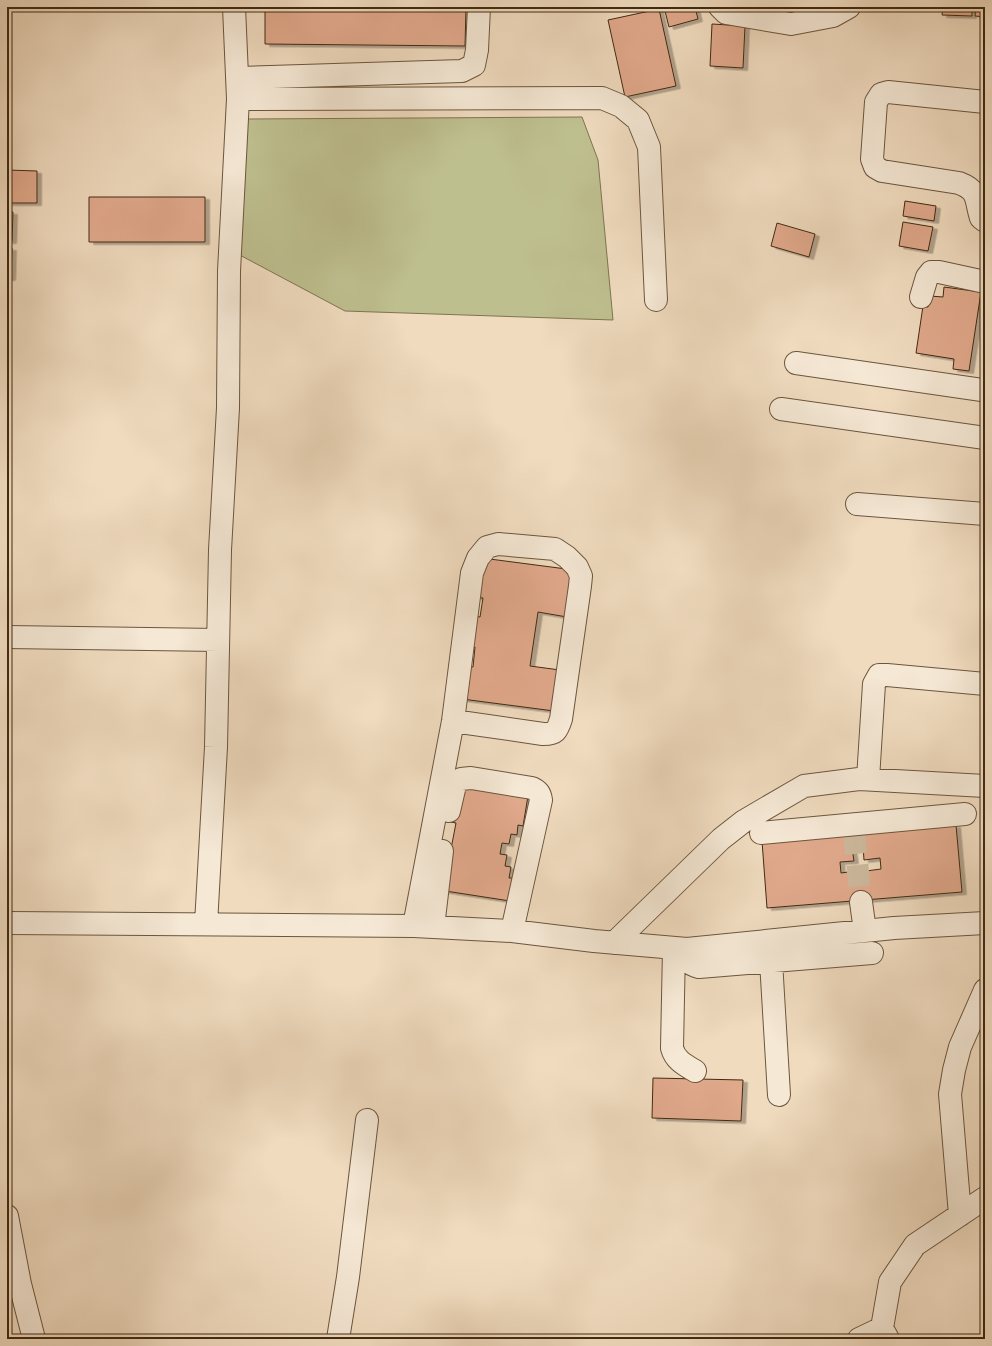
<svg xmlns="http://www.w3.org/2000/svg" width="992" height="1346" font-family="'Sorts Mill Goudy',serif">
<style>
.green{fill:#bebf8f;stroke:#7f7450}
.building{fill:#e1a98c;stroke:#402a12;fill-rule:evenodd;filter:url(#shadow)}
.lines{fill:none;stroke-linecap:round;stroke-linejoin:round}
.minor-tunnel{stroke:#cdb89c;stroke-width:22;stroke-dasharray:22 11;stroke-linecap:butt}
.minor-casing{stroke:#6c563d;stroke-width:24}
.minor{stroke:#f5e8d5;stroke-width:22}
</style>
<defs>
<filter id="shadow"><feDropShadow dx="4.5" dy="2.5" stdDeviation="0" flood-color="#0004"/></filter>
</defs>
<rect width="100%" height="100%" fill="#f0dbbf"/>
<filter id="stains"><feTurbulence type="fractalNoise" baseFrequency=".005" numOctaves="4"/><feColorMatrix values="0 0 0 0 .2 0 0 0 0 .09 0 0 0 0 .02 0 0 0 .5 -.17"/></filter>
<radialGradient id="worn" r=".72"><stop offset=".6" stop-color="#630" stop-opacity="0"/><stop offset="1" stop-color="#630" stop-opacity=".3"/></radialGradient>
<path class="green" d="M 582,117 L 598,160 L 613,320 L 345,311 L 236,253 L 232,126 L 248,119 Z"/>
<path class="building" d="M 265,7 L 466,7 L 465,46 L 265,44 Z
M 664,7 L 695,7 L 698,19 L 669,27 Z
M 943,7 L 972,7 L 972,16 L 942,15 Z
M 976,7 L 985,7 L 985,17 L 975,16 Z
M 659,9 L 676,86 L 625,97 L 608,20 Z
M 712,24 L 745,26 L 743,68 L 710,66 Z
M 7,170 L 37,171 L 37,203 L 7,203 Z
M 89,197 L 205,197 L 205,242 L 89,242 Z
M 905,201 L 936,206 L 934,221 L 903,216 Z
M 7,212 L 13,212 L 12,241 L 7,241 Z
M 903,222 L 933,227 L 928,251 L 899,246 Z
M 777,223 L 815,234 L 809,257 L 771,246 Z
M 7,248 L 12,248 L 11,278 L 7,278 Z
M 944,287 L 981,292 L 969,371 L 953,369 L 954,359 L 916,353 L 923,306 L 928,307 L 930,296 L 943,297 Z
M 482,558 L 574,570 L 567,617 L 538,612 L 530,666 L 560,670 L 554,711 L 462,699 L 466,667 L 473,667 L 475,647 L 469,647 L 474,616 L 480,617 L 483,598 L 476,597 Z
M 464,785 L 528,796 L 523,826 L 518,825 L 517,835 L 511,834 L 509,844 L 502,843 L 500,854 L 507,855 L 505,866 L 511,867 L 509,878 L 514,878 L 510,901 L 439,890 L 450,854 L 456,823 L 451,822 L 454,802 Z
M 956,825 L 962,892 L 767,908 L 762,841 ZM 863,846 L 864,860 L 880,858 L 881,869 L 866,871 L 868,884 L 857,886 L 855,871 L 841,873 L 840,862 L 854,861 L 852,848 Z
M 653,1078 L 743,1080 L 741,1121 L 652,1118 Z"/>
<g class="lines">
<path class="minor-tunnel" d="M 854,832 L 861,902"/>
<g class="minor-casing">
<path id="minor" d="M 720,7 L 726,13 L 791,24 L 833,16 L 849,7
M 237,78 L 462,71 L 474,65 L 477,50 L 479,7
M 238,99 L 602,98 L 621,106 L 638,120 L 649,147 L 656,300
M 985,102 L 888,92 L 881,94 L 876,102 L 872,159 L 875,167 L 882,171 L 959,183 C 980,191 975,200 981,218 L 985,221
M 921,297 L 927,277 L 931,272 L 939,272 L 985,282
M 796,363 L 982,390
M 781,409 L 985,438
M 857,504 L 985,514
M 7,637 L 218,640
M 868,779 L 874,684 L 879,675 L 887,675 L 985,684
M 449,811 L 455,785 L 461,779 L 471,778 L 532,788 C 538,791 540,793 541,800 L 512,931
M 761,833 L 965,814
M 861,902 L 865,931
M 7,923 L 414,926 L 512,931 L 594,941 L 687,949 L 894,928 L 985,923
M 206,924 L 216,747 L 220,550 L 228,408 L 229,271 L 238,99 L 234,7
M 414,926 L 453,721 L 472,573 L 478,558 L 487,547 L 498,544 L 555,549 L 567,557 L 577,567 L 581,576 L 580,586 L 561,719 C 557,731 556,734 543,734 L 453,721
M 433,927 L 442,851
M 614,943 L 721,839 L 744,821 L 804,786 L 859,779 L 985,786
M 674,948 C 682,957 687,964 699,967 L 872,953
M 674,948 L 672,1048 C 675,1060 685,1065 695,1071
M 771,961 L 779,1095
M 960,1215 L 950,1094 L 954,1070 L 960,1047 L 985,990
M 7,1216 L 20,1284 L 34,1339
M 338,1339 L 348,1277 L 367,1120
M 859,1339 L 882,1328
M 888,1339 L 882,1328 L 890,1282 L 915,1245 L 985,1198"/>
</g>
<use href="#minor" class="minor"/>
</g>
<rect width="992" height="1346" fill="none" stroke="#f0dbbf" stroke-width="24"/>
<rect x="8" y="8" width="976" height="1330" fill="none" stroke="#402a12" stroke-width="2"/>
<rect x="12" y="12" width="968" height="1322" fill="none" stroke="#402a12"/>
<rect width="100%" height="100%" filter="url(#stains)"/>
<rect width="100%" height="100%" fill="url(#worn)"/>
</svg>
